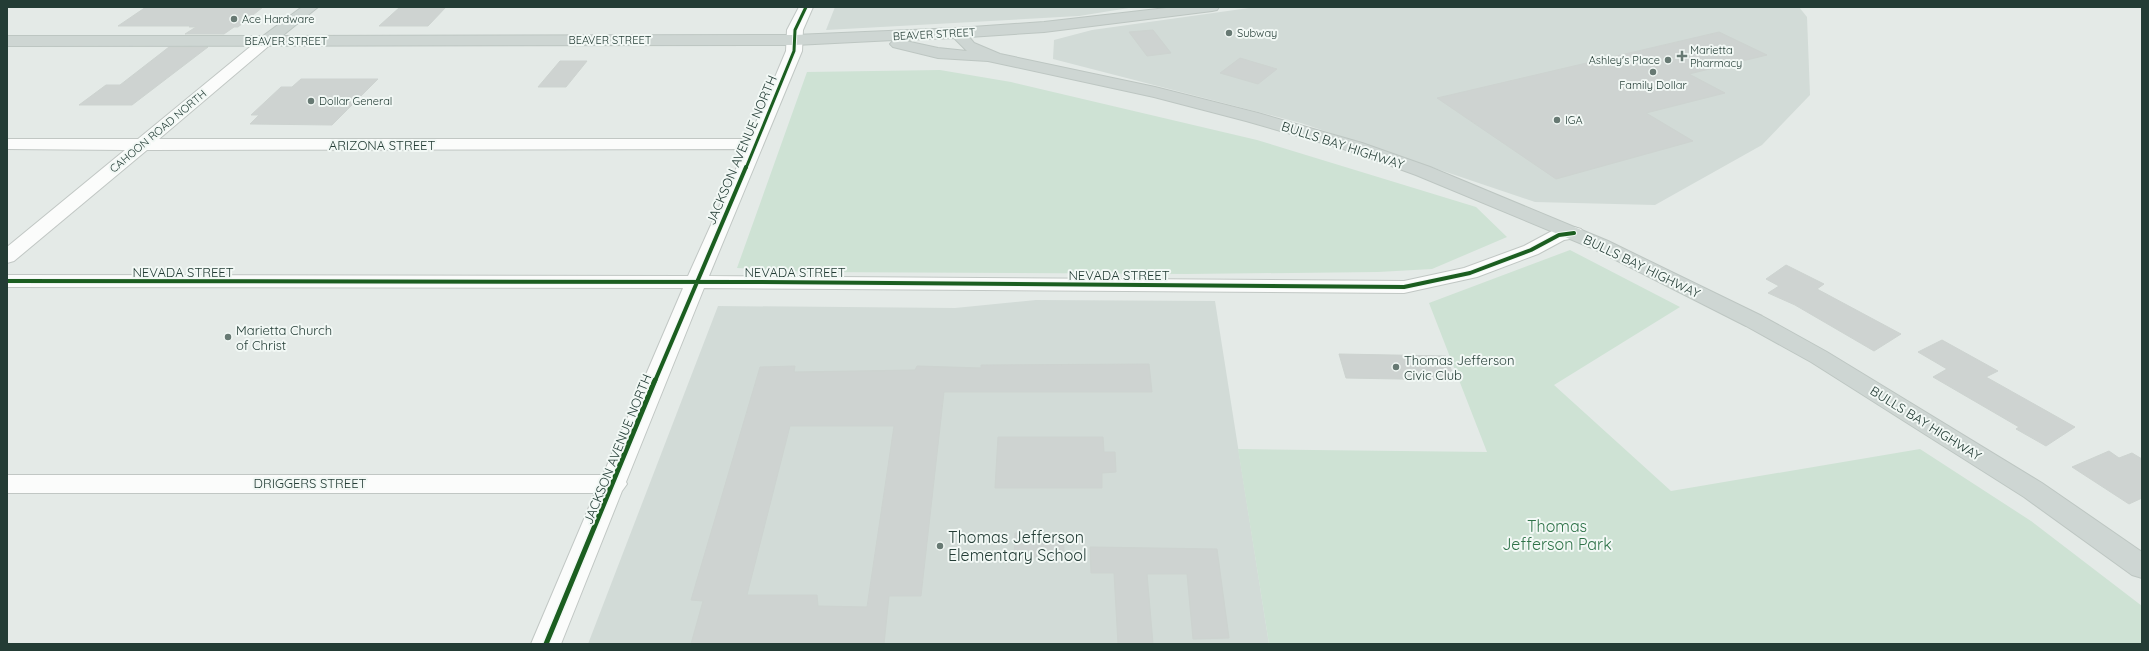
<svg xmlns="http://www.w3.org/2000/svg" width="2149" height="651" font-family="Quicksand,sans-serif">
<style>
.built{fill:#d2dbd7}
.green{fill:#cee2d4}
.building{fill:#ced3d1;stroke:#cdd3d0;fill-rule:evenodd}
.lines{fill:none;stroke-linecap:round;stroke-linejoin:round}
.minor-casing{stroke:#c1c7c4;stroke-width:2}
.major-casing{stroke:#bdc6c2;stroke-width:2}
.minor{fill:#fbfcfb;fill-rule:evenodd}
.major{fill:#ced6d3;fill-rule:evenodd}
.cycleway-far2-casing{stroke:#f2f8f5;stroke-width:5}
.cycleway-far1-casing{stroke:#f2f8f5;stroke-width:6}
.cycleway-casing{stroke:#f2f8f5;stroke-width:8}
.cycleway-far2{stroke:#1b5e20;stroke-width:3}
.cycleway-far1{stroke:#1b5e20;stroke-width:4}
.cycleway{stroke:#1b5e20;stroke-width:5}
.poi-dot{fill:#677973;stroke:#f2f8f5;stroke-width:1.5}
.labels{text-anchor:middle;stroke-width:4;stroke-linejoin:round;paint-order:stroke}
.far-poi-label{font-size:11px;fill:#233c35;stroke:#f2f8f5;text-anchor:start}
.far-street-label{font-size:11px;fill:#233c35;stroke:#f2f8f5}
.street-label{font-size:13px;fill:#233c35;stroke:#f2f8f5}
.poi-label{font-size:13px;fill:#233c35;stroke:#f2f8f5;text-anchor:start}
.near-park-label{font-size:16px;fill:#2e7248;stroke:#f2f8f5}
.near-poi-label{font-size:16px;fill:#233c35;stroke:#f2f8f5;text-anchor:start}
</style>
<rect width="100%" height="100%" fill="#e4eae7"/>
<path class="built" d="M 835,7 L 1135,7 L 1079,16 L 826,30 Z
M 1256,7 L 1799,7 L 1807,17 L 1810,95 L 1762,145 L 1655,205 L 1535,202 L 1301,123 L 1053,59 L 1054,40 L 1092,30 Z
M 1036,300 L 1215,301 L 1269,644 L 588,644 L 718,306 L 955,308 Z"/>
<path class="green" d="M 940,70 L 1011,82 L 1257,140 L 1476,207 L 1507,237 L 1432,269 L 1378,272 L 1187,274 L 808,272 L 737,268 L 807,72 Z
M 1570,250 L 1680,307 L 1554,385 L 1671,491 L 1920,449 L 2031,521 L 2142,606 L 2142,644 L 1269,644 L 1238,449 L 1487,452 L 1429,303 Z"/>
<path class="building" d="M 146,7 L 263,7 L 238,27 L 234,27 L 224,34 L 185,34 L 196,27 L 189,27 L 190,26 L 118,26 Z
M 400,7 L 446,7 L 428,26 L 379,26 Z
M 1153,30 L 1171,53 L 1147,56 L 1129,32 Z
M 1719,32 L 1767,55 L 1689,74 L 1725,93 L 1646,113 L 1693,141 L 1556,179 L 1437,98 Z
M 169,47 L 208,47 L 132,105 L 79,105 L 106,85 L 120,85 Z
M 1240,58 L 1277,69 L 1258,84 L 1220,73 Z
M 560,61 L 587,61 L 566,87 L 538,87 Z
M 301,79 L 378,79 L 332,125 L 250,124 L 259,115 L 251,115 L 281,87 L 292,87 Z
M 1786,265 L 1824,284 L 1817,289 L 1901,334 L 1874,351 L 1795,305 L 1768,293 L 1779,286 L 1766,279 Z
M 1942,340 L 1998,371 L 1986,377 L 2075,427 L 2046,446 L 2016,429 L 2019,427 L 1933,377 L 1947,369 L 1918,352 Z
M 1339,354 L 1446,356 L 1455,380 L 1346,378 Z
M 1149,364 L 1152,392 L 944,392 L 921,596 L 889,596 L 884,644 L 691,644 L 703,601 L 691,600 L 760,367 L 795,366 L 794,372 L 915,370 L 917,366 L 981,368 L 981,365 ZM 790,426 L 894,426 L 867,607 L 818,606 L 817,595 L 747,595 Z
M 998,437 L 1103,437 L 1104,452 L 1115,452 L 1116,472 L 1102,473 L 1102,488 L 995,488 Z
M 2109,451 L 2119,458 L 2132,453 L 2142,459 L 2142,498 L 2129,504 L 2072,467 Z
M 1015,533 L 1064,533 L 1064,558 L 1014,558 Z
M 1090,547 L 1217,549 L 1229,638 L 1193,639 L 1187,574 L 1147,574 L 1153,644 L 1118,644 L 1114,573 L 1091,573 Z"/>
<g class="lines">
<g class="minor-casing">
<path id="minor" d="M 799,7 L 813,7 L 803,30 L 802,51 L 709,276 L 1404,281 L 1464,268 L 1524,246 L 1552,231 L 1574,227 L 1581,229 L 1584,233 L 1581,237 L 1564,240 L 1538,254 L 1477,277 L 1404,293 L 704,288 L 626,482 L 627,484 L 622,491 L 561,644 L 531,644 L 595,493 L 7,493 L 7,475 L 603,475 L 683,288 L 7,287 L 7,275 L 688,276 L 745,149 L 147,150 L 14,261 L 7,263 L 7,247 L 125,150 L 7,149 L 7,139 L 138,139 L 261,38 L 271,38 L 274,41 L 271,44 L 159,139 L 749,139 L 786,51 L 787,30 Z"/>
</g>
<g class="major-casing">
<path id="major" d="M 302,7 L 318,7 L 282,36 L 795,35 L 958,28 L 1044,22 L 1175,7 L 1219,7 L 1217,10 L 1212,11 L 1044,32 L 969,37 L 974,43 L 1000,54 L 1155,87 L 1258,113 L 1362,143 L 1430,167 L 1608,241 L 1762,316 L 1827,352 L 2042,483 L 2142,552 L 2142,578 L 2132,575 L 2024,497 L 1811,362 L 1746,326 L 1594,249 L 1416,175 L 1350,151 L 1246,121 L 1154,97 L 988,61 L 938,58 L 893,47 L 890,44 L 894,40 L 795,45 L 7,46 L 7,36 L 263,36 ZM 954,38 L 967,51 L 938,48 L 901,40 Z"/>
</g>
<use href="#minor" class="minor"/>
<use href="#major" class="major"/>
<g class="cycleway-far2-casing">
<path id="cycleway-far2" d="M 746,168 L 794,51 L 795,30 L 806,7"/>
</g>
<g class="cycleway-far1-casing">
<path id="cycleway-far1" d="M 7,281 L 755,282 L 1404,287 L 1470,273 L 1531,250 L 1559,235 L 1574,233
M 655,381 L 746,167"/>
</g>
<g class="cycleway-casing">
<path id="cycleway" d="M 546,644 L 655,380"/>
</g>
<use href="#cycleway-far2" class="cycleway-far2"/>
<use href="#cycleway-far1" class="cycleway-far1"/>
<use href="#cycleway" class="cycleway"/>
</g>
<g class="poi-dot">
<circle cx="234" cy="19" r="4"/>
<circle cx="1229" cy="33" r="4"/>
<path d="M1680 50h4v4h4v4h-4v4h-4v-4h-4v-4h4z"/>
<circle cx="1668" cy="60" r="4"/>
<circle cx="1653" cy="72" r="4"/>
<circle cx="311" cy="101" r="4"/>
<circle cx="1557" cy="120" r="4"/>
<circle cx="228" cy="337" r="4"/>
<circle cx="1396" cy="367" r="4"/>
<circle cx="940" cy="546" r="4"/>
</g>
<g class="labels">
<g class="far-poi-label">
<text x="242" y="23">Ace Hardware</text>
<text x="1237" y="37">Subway</text>
<text x="1690" y="54">Marietta<tspan x="1690" dy="13">Pharmacy</tspan></text>
<text x="1660" y="64" text-anchor="end">Ashley's Place</text>
<text x="1653" y="89" text-anchor="middle">Family Dollar</text>
<text x="319" y="105">Dollar General</text>
<text x="1565" y="124">IGA</text>
</g>
<g class="far-street-label">
<text transform="translate(934 34) rotate(-3)" y="4">BEAVER STREET</text>
<text x="610" y="44">BEAVER STREET</text>
<text x="286" y="45">BEAVER STREET</text>
<text transform="translate(158 131) rotate(-40)" y="4">CAHOON ROAD NORTH</text>
</g>
<g class="street-label">
<text x="382" y="150">ARIZONA STREET</text>
<text transform="translate(1343 145) rotate(18)" y="5">BULLS BAY HIGHWAY</text>
<text transform="translate(741 150) rotate(-67)" y="5">JACKSON AVENUE NORTH</text>
<text transform="translate(1642 266) rotate(26)" y="5">BULLS BAY HIGHWAY</text>
<text x="183" y="277">NEVADA STREET</text>
<text x="795" y="277">NEVADA STREET</text>
<text x="1119" y="280">NEVADA STREET</text>
<text transform="translate(1926 423) rotate(32)" y="5">BULLS BAY HIGHWAY</text>
<text transform="translate(617 449) rotate(-68)" y="5">JACKSON AVENUE NORTH</text>
<text x="310" y="488">DRIGGERS STREET</text>
</g>
<g class="poi-label">
<text x="236" y="335">Marietta Church<tspan x="236" dy="15">of Christ</tspan></text>
<text x="1404" y="365">Thomas Jefferson<tspan x="1404" dy="15">Civic Club</tspan></text>
</g>
<g class="near-park-label">
<text x="1557" y="532">Thomas<tspan x="1557" dy="18">Jefferson Park</tspan></text>
</g>
<g class="near-poi-label">
<text x="948" y="543">Thomas Jefferson<tspan x="948" dy="18">Elementary School</tspan></text>
</g>
</g>
<rect width="2149" height="651" fill="none" stroke="#233c35" stroke-width="16"/>
</svg>
